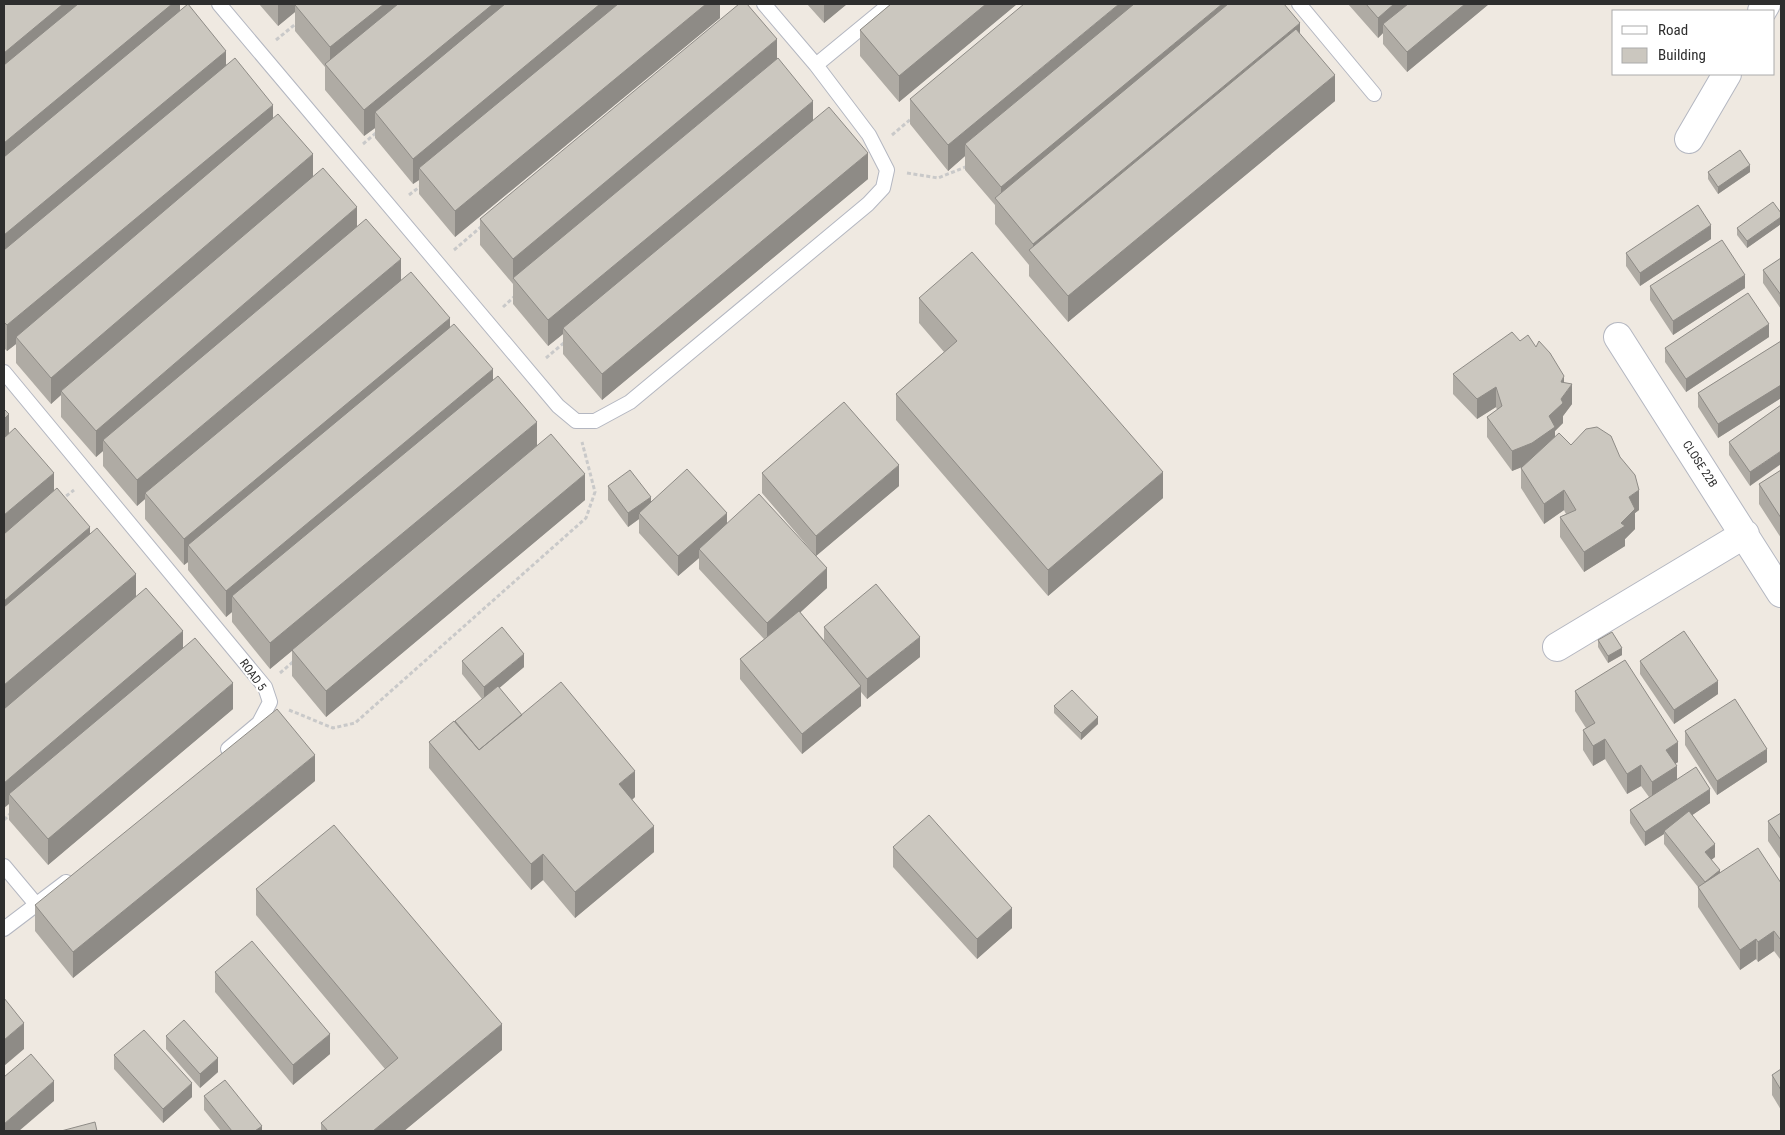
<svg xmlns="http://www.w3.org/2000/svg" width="1785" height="1135" font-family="'Roboto Condensed',sans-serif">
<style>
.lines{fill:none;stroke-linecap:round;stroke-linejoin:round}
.lane-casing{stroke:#b4b7c1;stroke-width:16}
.street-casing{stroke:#b4b7c1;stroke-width:30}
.path{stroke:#c9c9c9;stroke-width:3;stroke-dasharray:4 2.5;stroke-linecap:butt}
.lane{stroke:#fff;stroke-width:14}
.street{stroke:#fff;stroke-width:28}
.wall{fill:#afaba4}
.shaded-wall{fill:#8e8b86}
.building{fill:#cbc7bf;stroke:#8e8b86}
.labels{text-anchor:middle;stroke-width:4;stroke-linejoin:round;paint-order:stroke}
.street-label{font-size:12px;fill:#2e2e2e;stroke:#fff}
</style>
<rect width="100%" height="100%" fill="#efe9e1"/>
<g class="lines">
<g class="lane-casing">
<path id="lane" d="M 219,4 L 558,406 L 576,421 L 595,421 L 630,402 L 868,204 L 883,188 L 887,170 L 869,135 L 816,65 L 764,4
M 1299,4 L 1374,94
M 816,65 L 890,4
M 4,372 L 265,687 L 270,702 L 259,723 L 228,749
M 4,866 L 35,903
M 4,929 L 66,882"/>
</g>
<g class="street-casing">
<path id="street" d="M 1762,11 L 1766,4
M 1689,139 L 1727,74
M 1618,337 L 1781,593
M 1557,647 L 1745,534"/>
</g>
<path class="path" d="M 276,40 L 298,22
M 892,135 L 912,118
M 363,144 L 377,132
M 907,173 L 938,178 L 968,166
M 409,195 L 422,185
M 454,250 L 482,226
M 503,307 L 515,296
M 546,358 L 566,341
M 61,500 L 74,490
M 280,673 L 294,661
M 289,710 L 333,728 L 355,723 L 586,518 L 595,492 L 582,442
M 4,820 L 12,812"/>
<use href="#lane" class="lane"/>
<use href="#street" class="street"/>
</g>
<path class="wall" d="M 4,4 L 180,4 L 180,11 L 273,118 L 313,176 L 357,226 L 401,281 L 450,328 L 493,380 L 537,446 L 585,500 L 326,717 L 292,676 L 292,650 L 324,624 L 270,669 L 232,622 L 232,612 L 226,617 L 188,570 L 188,562 L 184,565 L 145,519 L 145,499 L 137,506 L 103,466 L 103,451 L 96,457 L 61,417 L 61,395 L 51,404 L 16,363 L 16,344 L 7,351 L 4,348 Z
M 259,4 L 720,4 L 720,18 L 455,237 L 419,194 L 419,180 L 413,184 L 375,138 L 375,128 L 364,136 L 325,90 L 325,67 L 295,31 L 295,12 L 278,26 Z
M 807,4 L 847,4 L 824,23 Z
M 891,4 L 1017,4 L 899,102 L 860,56 L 860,30 Z
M 1348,4 L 1489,4 L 1407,72 L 1383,44 L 1383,33 L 1378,38 Z
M 1300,34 L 1335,101 L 1068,322 L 1029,276 L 1029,265 L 995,224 L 995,205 L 965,170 L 965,156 L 948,171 L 910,124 L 910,99 Z
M 777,59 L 813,120 L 868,179 L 602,400 L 563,354 L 563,334 L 548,346 L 513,304 L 513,284 L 480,245 L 480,219 Z
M 1708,172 L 1750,172 L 1718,194 L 1708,179 Z
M 1781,213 L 1781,224 L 1747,248 L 1737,235 L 1737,228 Z
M 1711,239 L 1640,286 L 1626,266 L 1626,253 Z
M 1781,258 L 1781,309 L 1763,283 L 1763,270 Z
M 1650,286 L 1745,288 L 1673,335 L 1650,300 Z
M 919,298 L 1163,498 L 1048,596 L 896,420 L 896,394 L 944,352 L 919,323 Z
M 1769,337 L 1686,392 L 1665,362 L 1665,348 Z
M 1520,341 L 1536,347 L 1564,383 L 1572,404 L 1563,416 L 1563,423 L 1555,431 L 1555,437 L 1571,445 L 1639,510 L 1635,513 L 1635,529 L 1625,539 L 1625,546 L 1584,572 L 1560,537 L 1560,517 L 1566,514 L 1564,510 L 1544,524 L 1521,488 L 1521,467 L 1512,471 L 1487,437 L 1487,417 L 1497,410 L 1496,407 L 1477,419 L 1453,394 L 1453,374 Z
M 1781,341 L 1781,398 L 1718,438 L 1698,407 L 1698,393 Z
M 1781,405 L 1750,486 L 1729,455 L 1729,442 Z
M 9,434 L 54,491 L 90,534 L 136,597 L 183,649 L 233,709 L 48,865 L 9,820 Z
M 1781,470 L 1781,538 L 1759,504 L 1759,484 Z
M 762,473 L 899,486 L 816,556 L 762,493 Z
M 608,486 L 651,502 L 727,523 L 827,588 L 800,612 L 824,640 L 824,627 L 920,657 L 867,699 L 861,692 L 861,706 L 802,754 L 740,679 L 740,659 L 764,639 L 699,569 L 699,558 L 678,576 L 639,533 L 639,519 L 628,527 L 608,500 Z
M 1598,640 L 1622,655 L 1608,663 L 1598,647 Z
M 462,661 L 524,667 L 499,688 L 522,715 L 635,797 L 632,800 L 654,852 L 575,918 L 543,880 L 531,890 L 429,768 L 429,742 L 482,699 L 462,674 Z
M 1640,661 L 1718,694 L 1674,724 L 1640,674 Z
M 1575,691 L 1678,762 L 1675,764 L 1677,779 L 1710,803 L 1692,815 L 1715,857 L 1711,860 L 1720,873 L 1781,883 L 1781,958 L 1780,959 L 1774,951 L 1758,962 L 1756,959 L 1740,970 L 1698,907 L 1698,887 L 1664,844 L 1664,834 L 1645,846 L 1630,823 L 1630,810 L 1649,797 L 1641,786 L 1627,794 L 1605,759 L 1593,766 L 1583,750 L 1583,730 L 1586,728 L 1575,711 Z
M 1054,706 L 1098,724 L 1081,740 L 1054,713 Z
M 1685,731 L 1767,762 L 1717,795 L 1685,745 Z
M 315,781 L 73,978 L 35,931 L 35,905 Z
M 1781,813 L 1781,860 L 1768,841 L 1768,821 Z
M 893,847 L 1012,928 L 977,959 L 893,867 Z
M 256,889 L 502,1050 L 404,1131 L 321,1131 L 321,1123 L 385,1069 L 256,915 Z
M 215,972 L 330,1054 L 293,1085 L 215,992 Z
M 166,1036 L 218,1072 L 200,1088 L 166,1049 Z
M 114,1055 L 192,1097 L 163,1123 L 114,1069 Z
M 1781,1069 L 1781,1110 L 1772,1095 L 1772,1075 Z
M 204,1096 L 262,1131 L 221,1131 L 204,1110 Z"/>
<path class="shaded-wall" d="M 63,4 L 94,4 L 4,79 L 4,53 Z
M 172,4 L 180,4 L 180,23 L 4,169 L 4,143 Z
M 278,4 L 305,4 L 295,5 L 295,12 L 278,26 Z
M 384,4 L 415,4 L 330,70 L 330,47 Z
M 493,4 L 524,4 L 375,112 L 375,128 L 364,136 L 364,110 Z
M 600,4 L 631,4 L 419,168 L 419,180 L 413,184 L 413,159 Z
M 706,4 L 720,4 L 720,18 L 455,237 L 455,211 Z
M 824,4 L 847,4 L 824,23 Z
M 986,4 L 1017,4 L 899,102 L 899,76 Z
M 1119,4 L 1150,4 L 965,144 L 965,156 L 948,171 L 948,145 Z
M 1222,4 L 1248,4 L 1001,205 L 1001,187 Z
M 1394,4 L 1418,4 L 1383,24 L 1383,33 L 1378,38 L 1378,18 Z
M 1465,4 L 1489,4 L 1407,72 L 1407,52 Z
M 1300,23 L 1300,49 L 1033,255 L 1033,244 Z
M 777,39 L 777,65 L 513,278 L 513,259 Z
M 226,51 L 226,77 L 4,261 L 4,235 Z
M 1335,75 L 1335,101 L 1068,322 L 1068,296 Z
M 813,101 L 813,127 L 563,328 L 563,334 L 548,346 L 548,320 Z
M 273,105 L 273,131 L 16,337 L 16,344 L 7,351 L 7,325 Z
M 868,153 L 868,179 L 602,400 L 602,374 Z
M 313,154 L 313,180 L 61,391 L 61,395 L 51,404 L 51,378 Z
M 1750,165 L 1750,172 L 1718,194 L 1718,187 Z
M 357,207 L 357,233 L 103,440 L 103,451 L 96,457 L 96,431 Z
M 1781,217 L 1781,224 L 1747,248 L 1747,241 Z
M 1711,225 L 1711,239 L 1640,286 L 1640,273 Z
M 401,259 L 401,285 L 145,493 L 145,499 L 137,506 L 137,480 Z
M 1745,275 L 1745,288 L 1673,335 L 1673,321 Z
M 450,318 L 450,344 L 188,545 L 188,562 L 184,565 L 184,539 Z
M 1769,324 L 1769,337 L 1686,392 L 1686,379 Z
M 493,369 L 493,395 L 232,596 L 232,612 L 226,617 L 226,591 Z
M 1564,376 L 1564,395 L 1572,384 L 1572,404 L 1563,416 L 1563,423 L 1555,431 L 1555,447 L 1532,463 L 1512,471 L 1512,451 L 1549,416 L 1561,382 Z
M 1781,385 L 1781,398 L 1718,438 L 1718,424 Z
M 1496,387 L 1496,407 L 1477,419 L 1477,399 Z
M 9,414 L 9,440 L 4,445 L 4,419 Z
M 537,422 L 537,448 L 270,669 L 270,643 Z
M 1781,451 L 1781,464 L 1750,486 L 1750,472 Z
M 899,465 L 899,486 L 816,556 L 816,536 Z
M 1163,472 L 1163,498 L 1048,596 L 1048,570 Z
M 54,473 L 54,499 L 4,541 L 4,515 Z
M 585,474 L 585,500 L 326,717 L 326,691 Z
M 1564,490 L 1564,510 L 1544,524 L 1544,504 Z
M 1639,490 L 1639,510 L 1635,513 L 1635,529 L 1625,539 L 1625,546 L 1584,572 L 1584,552 L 1621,523 L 1629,497 Z
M 651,497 L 651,511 L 639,513 L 639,519 L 628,527 L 628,513 Z
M 727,513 L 727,533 L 699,549 L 699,558 L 678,576 L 678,556 Z
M 90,527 L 90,553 L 4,627 L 4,601 Z
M 827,568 L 827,588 L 767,643 L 767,623 Z
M 136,574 L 136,599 L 4,711 L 4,685 Z
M 183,631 L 183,657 L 9,794 L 9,804 L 4,808 L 4,783 Z
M 920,637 L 920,657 L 867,699 L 867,679 Z
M 1622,648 L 1622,655 L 1608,663 L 1608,656 Z
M 524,654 L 524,667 L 484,701 L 484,687 Z
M 1718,681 L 1718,694 L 1674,724 L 1674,710 Z
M 233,683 L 233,709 L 48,865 L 48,839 Z
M 861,686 L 861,706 L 802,754 L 802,734 Z
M 1098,717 L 1098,724 L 1081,740 L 1081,733 Z
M 1605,739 L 1605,759 L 1593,766 L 1593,746 Z
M 1678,742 L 1678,762 L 1666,770 L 1666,750 Z
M 1767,749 L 1767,762 L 1717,795 L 1717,781 Z
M 315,755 L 315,781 L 73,978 L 73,952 Z
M 1641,765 L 1641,786 L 1627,794 L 1627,774 Z
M 1677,766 L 1677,786 L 1652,802 L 1652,782 Z
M 635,771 L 635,797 L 619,810 L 619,784 Z
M 1710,789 L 1710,803 L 1666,833 L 1664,831 L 1664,834 L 1645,846 L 1645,832 Z
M 654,826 L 654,852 L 575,918 L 575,892 Z
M 1715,844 L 1715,857 L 1705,865 L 1705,852 Z
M 543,854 L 543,880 L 531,890 L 531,864 Z
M 1720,870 L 1720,884 L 1705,882 Z
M 1012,908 L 1012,928 L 977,959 L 977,939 Z
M 1774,931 L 1774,951 L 1758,962 L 1758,942 Z
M 1781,938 L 1781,958 L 1780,959 L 1780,939 Z
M 1756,939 L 1756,959 L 1740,970 L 1740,950 Z
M 24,1023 L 24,1049 L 4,1066 L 4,1040 Z
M 502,1024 L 502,1050 L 404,1131 L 373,1131 Z
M 330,1034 L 330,1054 L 293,1085 L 293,1065 Z
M 218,1058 L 218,1072 L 200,1088 L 200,1074 Z
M 54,1081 L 54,1101 L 19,1131 L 4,1131 L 4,1124 Z
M 192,1083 L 192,1097 L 163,1123 L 163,1109 Z
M 262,1126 L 262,1131 L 255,1131 Z"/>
<path class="building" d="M 4,4 L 63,4 L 4,53 Z
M 78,4 L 172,4 L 4,143 L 4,65 Z
M 188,4 L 226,51 L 4,235 L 4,157 Z
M 297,4 L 384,4 L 330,47 L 295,5 Z
M 398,4 L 493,4 L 364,110 L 325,64 Z
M 505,4 L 600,4 L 413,159 L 375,112 Z
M 618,4 L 706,4 L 455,211 L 419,168 Z
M 739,4 L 747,4 L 777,39 L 513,259 L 480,219 Z
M 891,4 L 986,4 L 899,76 L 860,30 Z
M 1024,4 L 1119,4 L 948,145 L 910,99 Z
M 1134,4 L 1222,4 L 1001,187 L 965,144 Z
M 1228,4 L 1284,4 L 1300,23 L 1033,244 L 995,198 Z
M 1366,4 L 1394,4 L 1378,18 Z
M 1408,4 L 1465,4 L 1407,52 L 1383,24 Z
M 1296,29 L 1335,75 L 1068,296 L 1029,250 Z
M 235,58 L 273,105 L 7,325 L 4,322 L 4,250 Z
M 778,58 L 813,101 L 548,320 L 513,278 Z
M 829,107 L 868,153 L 602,374 L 563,328 Z
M 278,114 L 313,154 L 51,378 L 16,337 Z
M 1740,150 L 1750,165 L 1718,187 L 1708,172 Z
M 323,168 L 357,207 L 96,431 L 61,391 Z
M 1773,202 L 1781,213 L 1781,217 L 1747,241 L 1737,228 Z
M 1698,205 L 1711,225 L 1640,273 L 1626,253 Z
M 366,219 L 401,259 L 137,480 L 103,440 Z
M 1722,240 L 1745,275 L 1673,321 L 1650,286 Z
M 972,252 L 1163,472 L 1048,570 L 896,394 L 957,341 L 919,298 Z
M 1781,258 L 1781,295 L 1763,270 Z
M 411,272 L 450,318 L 184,539 L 145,493 Z
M 1748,293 L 1769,324 L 1686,379 L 1665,348 Z
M 454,324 L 493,369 L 226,591 L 188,545 Z
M 1512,332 L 1520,341 L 1528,335 L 1536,347 L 1539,341 L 1550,353 L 1564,376 L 1561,382 L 1572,384 L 1561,399 L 1563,403 L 1549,416 L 1555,427 L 1532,443 L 1512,451 L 1487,417 L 1502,406 L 1496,387 L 1477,399 L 1453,374 Z
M 1781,341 L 1781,385 L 1718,424 L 1698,393 Z
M 498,376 L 537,422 L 270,643 L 232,596 Z
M 844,402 L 899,465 L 816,536 L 762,473 Z
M 1781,405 L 1781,451 L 1750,472 L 1729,442 Z
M 4,409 L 9,414 L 4,419 Z
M 1597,427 L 1611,436 L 1620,457 L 1635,475 L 1639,490 L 1629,497 L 1635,509 L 1621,523 L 1625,526 L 1584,552 L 1560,517 L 1576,510 L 1564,490 L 1544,504 L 1521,468 L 1559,433 L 1571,445 L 1586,429 Z
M 15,428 L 54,473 L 4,515 L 4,438 Z
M 551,434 L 585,474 L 326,691 L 292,650 Z
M 687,469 L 727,513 L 678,556 L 639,513 Z
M 630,470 L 651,497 L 628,513 L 608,486 Z
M 1781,470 L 1781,518 L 1759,484 Z
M 57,488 L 90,527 L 4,601 L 4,534 Z
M 759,494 L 827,568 L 767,623 L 699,549 Z
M 97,528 L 136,574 L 4,685 L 4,607 Z
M 876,584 L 920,637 L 867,679 L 824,627 Z
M 146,588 L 183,631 L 4,783 L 4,709 Z
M 799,611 L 861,686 L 802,734 L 740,659 Z
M 502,627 L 524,654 L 484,687 L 462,661 Z
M 1684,631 L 1718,681 L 1674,710 L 1640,661 Z
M 1612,632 L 1622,648 L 1608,656 L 1598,640 Z
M 195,638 L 233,683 L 48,839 L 9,794 Z
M 1625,660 L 1678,742 L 1666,750 L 1677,766 L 1652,782 L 1641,765 L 1627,774 L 1605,739 L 1593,746 L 1583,730 L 1595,723 L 1575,691 Z
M 561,682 L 635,771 L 619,784 L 654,826 L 575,892 L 543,854 L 531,864 L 429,742 L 454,721 L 479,750 Z
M 498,686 L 522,715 L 479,750 L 455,721 Z
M 1072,690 L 1098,717 L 1081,733 L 1054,706 Z
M 1735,699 L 1767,749 L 1717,781 L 1685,731 Z
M 277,709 L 315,755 L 73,952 L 35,905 Z
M 1696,767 L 1710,789 L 1645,832 L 1630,810 Z
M 1689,811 L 1715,844 L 1705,852 L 1720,870 L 1705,882 L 1664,831 Z
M 1781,813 L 1781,840 L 1768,821 Z
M 929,815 L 1012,908 L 977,939 L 893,847 Z
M 334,825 L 502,1024 L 373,1131 L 328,1131 L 321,1123 L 398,1058 L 256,889 Z
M 1758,848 L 1781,883 L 1781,938 L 1780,939 L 1774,931 L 1758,942 L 1756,939 L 1740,950 L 1698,887 Z
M 252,941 L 330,1034 L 293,1065 L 215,972 Z
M 4,998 L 24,1023 L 4,1040 Z
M 184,1020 L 218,1058 L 200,1074 L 166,1036 Z
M 144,1030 L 192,1083 L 163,1109 L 114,1055 Z
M 31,1054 L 54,1081 L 4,1124 L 4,1077 Z
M 1781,1069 L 1781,1090 L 1772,1075 Z
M 225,1080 L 262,1126 L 255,1131 L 232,1131 L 204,1096 Z
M 95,1122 L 97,1131 L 61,1131 Z"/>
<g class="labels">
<g class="street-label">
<text transform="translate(1700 464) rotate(57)" y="4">CLOSE 22B</text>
<text transform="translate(253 675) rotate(54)" y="4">ROAD 5</text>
</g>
</g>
<rect width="1785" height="1135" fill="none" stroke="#2e2e2e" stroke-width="10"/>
<rect x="1612" y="10" width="162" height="65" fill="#ffffff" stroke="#ababab"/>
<rect x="1622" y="26" width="25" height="8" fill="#ffffff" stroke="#ababab"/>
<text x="1658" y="35" font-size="15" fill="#2e2e2e">Road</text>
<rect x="1622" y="48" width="25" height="15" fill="#cbc7bf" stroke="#ababab"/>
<text x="1658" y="60" font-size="15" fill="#2e2e2e">Building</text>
</svg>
